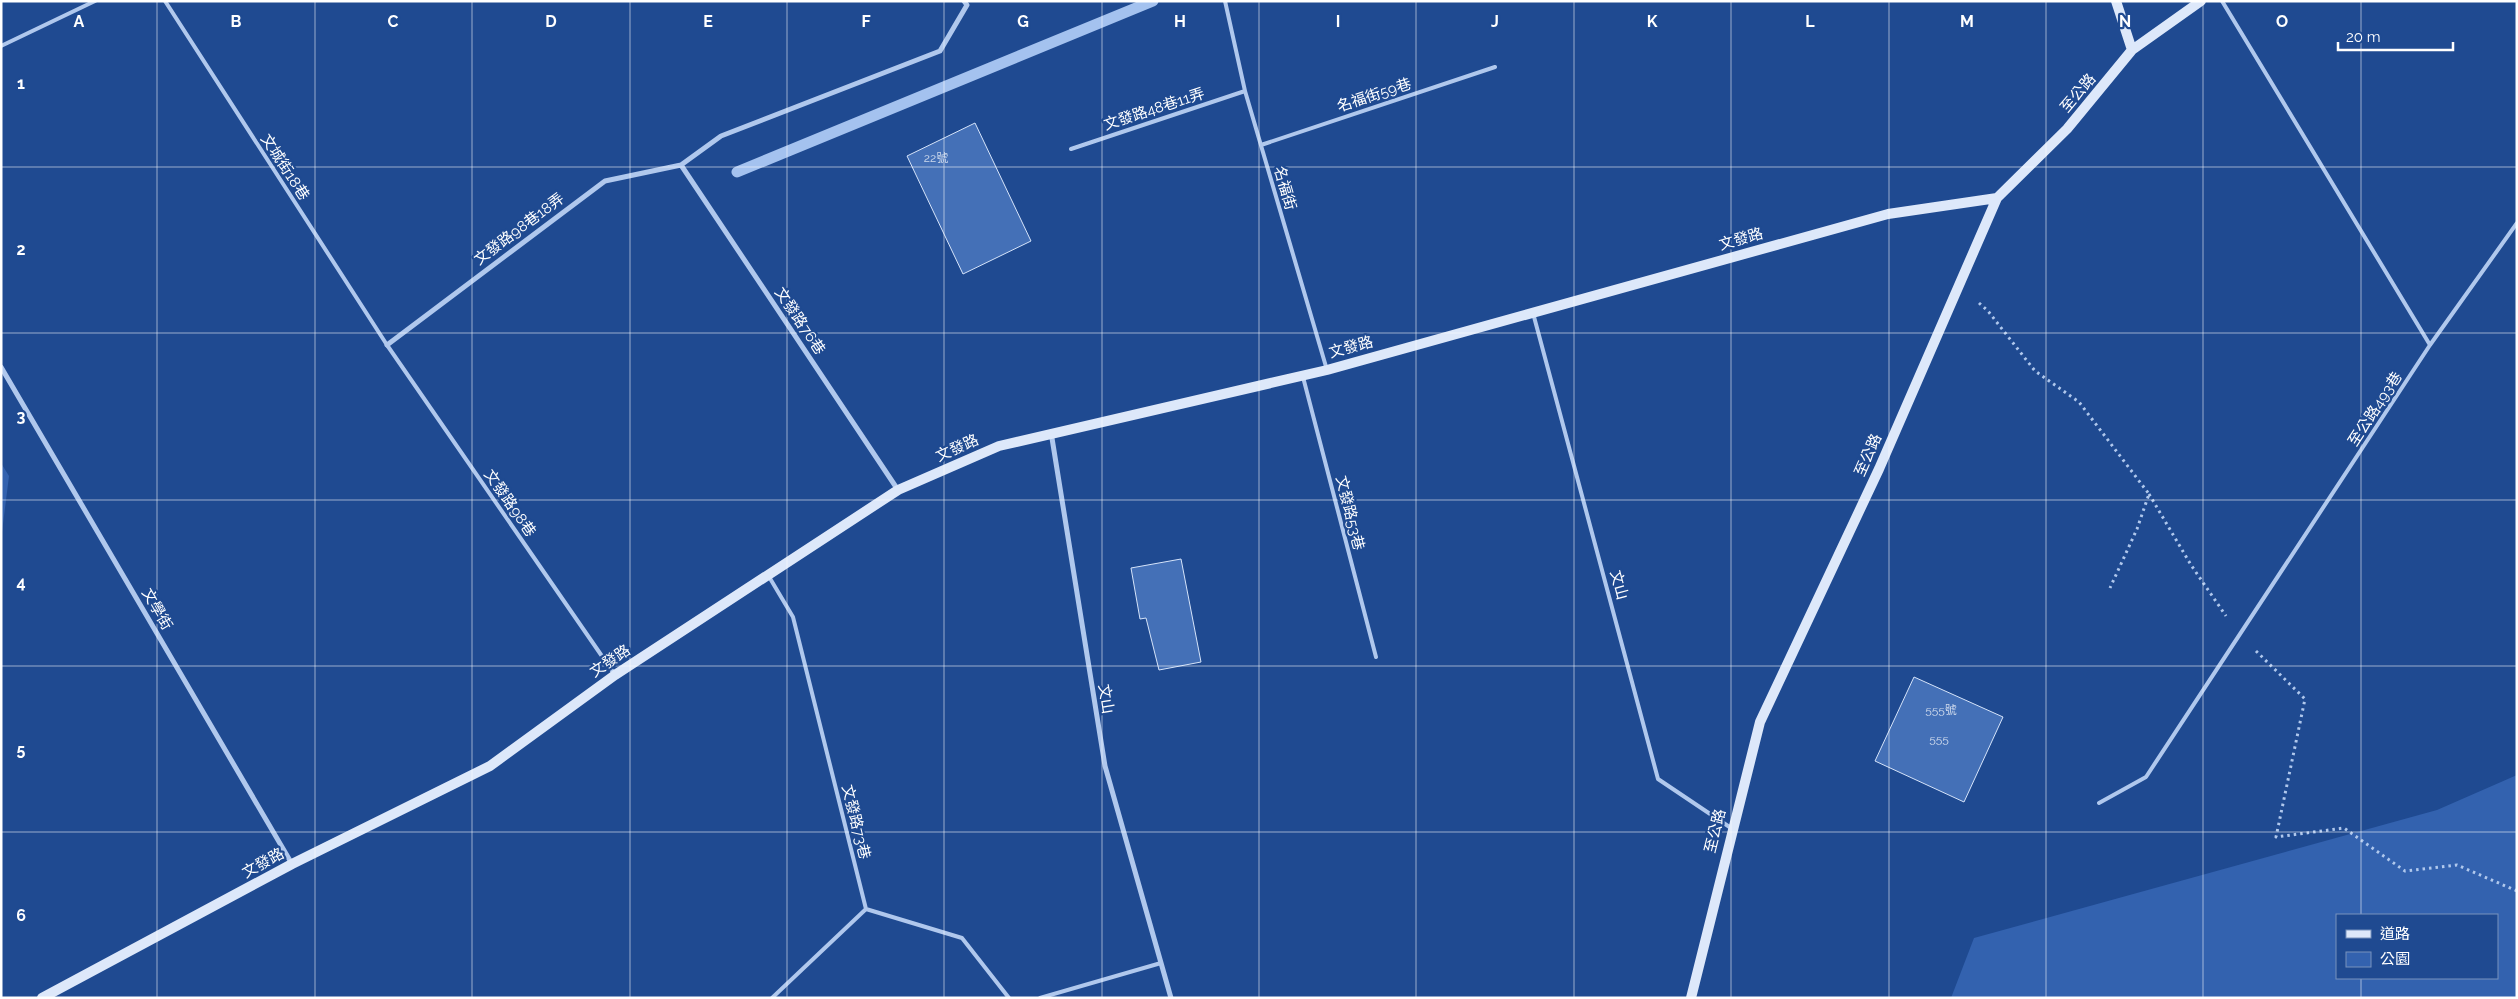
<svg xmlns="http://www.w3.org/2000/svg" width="2518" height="999" font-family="Raleway,'Noto Sans TC',sans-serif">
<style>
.green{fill:#3362af;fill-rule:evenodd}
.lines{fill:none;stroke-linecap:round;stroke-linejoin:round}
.stream{stroke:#a4c2ef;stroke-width:11}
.building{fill:#4470b7;stroke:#d6e4fa}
.path{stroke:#b0c8ed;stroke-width:3;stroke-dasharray:2.5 4;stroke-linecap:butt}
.lane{stroke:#b0c8ed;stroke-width:4}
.street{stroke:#b0c8ed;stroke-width:5}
.secondary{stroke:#dde8fa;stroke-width:10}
.grid{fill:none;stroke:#fff;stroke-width:1;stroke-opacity:0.55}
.labels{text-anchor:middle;stroke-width:4.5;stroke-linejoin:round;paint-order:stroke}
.number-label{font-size:12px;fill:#d0dbed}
.street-label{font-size:15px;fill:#fff;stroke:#1f4a91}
.grid-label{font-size:16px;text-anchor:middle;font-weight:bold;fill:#fff;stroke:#1f4a91;stroke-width:4.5;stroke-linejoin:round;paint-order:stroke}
</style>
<rect width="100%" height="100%" fill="#1f4a91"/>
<path class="green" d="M 1,463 L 9,476 L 1,540 Z
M 2517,775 L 2517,998 L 1951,998 L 1974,938 L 2437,810 ZM 2337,915 L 2497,915 L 2497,978 L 2337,978 Z"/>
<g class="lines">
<path class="stream" d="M 737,172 L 1153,1"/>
</g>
<path class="building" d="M 975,123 L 1031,241 L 963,274 L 907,156 Z
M 1181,559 L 1201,662 L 1159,670 L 1146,618 L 1140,619 L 1131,568 Z
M 1914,677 L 2003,717 L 1964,802 L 1875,761 Z"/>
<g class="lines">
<path class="path" d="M 1979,303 L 1988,311 L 2035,371 L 2079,402 L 2149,494 L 2137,529 L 2110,588
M 2149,494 L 2191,565 L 2226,616
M 2256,651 L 2305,699 L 2276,837 L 2344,828 L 2405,871 L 2457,865 L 2517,891"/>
<path class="lane" d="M 165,1 L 387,345 L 615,675
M 1225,1 L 1245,91 L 1327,370
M 1,46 L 95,1
M 1261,145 L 1495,67
M 1071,149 L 1245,91
M 1533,313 L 1658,779 L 1731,828
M 2430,345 L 2517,223
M 1303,377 L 1376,657
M 768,575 L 793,617 L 866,909 L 962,938 L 1009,998
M 2099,803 L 2146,777 L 2430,345 L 2222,1
M 772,998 L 866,909
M 1040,998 L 1161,963"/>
<path class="street" d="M 681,165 L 898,490
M 387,345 L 605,181 L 681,165 L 721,136 L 940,51 L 967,5 L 964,1
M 1,367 L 292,864
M 1051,432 L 1105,766 L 1171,998"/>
<path class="secondary" d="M 2116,1 L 2132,50
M 42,998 L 292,864 L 490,766 L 615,675 L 898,490 L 999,446 L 1327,370 L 1888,214 L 1997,198
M 1691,998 L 1760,722 L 1879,469 L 1997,198 L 2067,129 L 2132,50 L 2201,1"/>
</g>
<path class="grid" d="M 157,1 L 157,998M 315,1 L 315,998M 472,1 L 472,998M 630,1 L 630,998M 787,1 L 787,998M 944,1 L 944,998M 1102,1 L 1102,998M 1259,1 L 1259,998M 1416,1 L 1416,998M 1574,1 L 1574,998M 1731,1 L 1731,998M 1889,1 L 1889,998M 2046,1 L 2046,998M 2203,1 L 2203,998M 2361,1 L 2361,915M 1,167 L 2517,167M 1,333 L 2517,333M 1,500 L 2517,500M 1,666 L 2517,666M 1,832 L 2517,832M 2361,978 L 2361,998"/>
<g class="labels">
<g class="number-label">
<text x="936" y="162">22號</text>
<text x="1941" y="714">555號</text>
<text x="1939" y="743">555</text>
</g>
<g class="street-label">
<text transform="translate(2078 93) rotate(-50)" y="5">至公路</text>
<text transform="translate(1374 95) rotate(-18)" y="5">名福街59巷</text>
<text transform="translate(1154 109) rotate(-18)" y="5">文發路48巷11弄</text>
<text transform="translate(285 167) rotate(57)" y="5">文城街18巷</text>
<text transform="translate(1285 188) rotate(74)" y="5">名福街</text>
<text transform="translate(519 229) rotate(-37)" y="5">文發路98巷18弄</text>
<text transform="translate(1741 239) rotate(-16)" y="5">文發路</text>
<text transform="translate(800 321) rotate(56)" y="5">文發路76巷</text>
<text transform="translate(1351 347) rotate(-15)" y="5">文發路</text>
<text transform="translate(2375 409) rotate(-57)" y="5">至公路493巷</text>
<text transform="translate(957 448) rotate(-24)" y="5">文發路</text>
<text transform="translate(1868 455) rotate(-66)" y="5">至公路</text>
<text transform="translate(510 503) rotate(55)" y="5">文發路98巷</text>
<text transform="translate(1350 513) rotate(76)" y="5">文發路53巷</text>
<text transform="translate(1619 585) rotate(75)" y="5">文山</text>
<text transform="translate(157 609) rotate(60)" y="5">文學街</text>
<text transform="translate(610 661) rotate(-34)" y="5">文發路</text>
<text transform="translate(1106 699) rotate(81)" y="5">文山</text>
<text transform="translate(856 822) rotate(76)" y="5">文發路73巷</text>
<text transform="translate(1715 831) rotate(-76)" y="5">至公路</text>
<text transform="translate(263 863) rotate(-29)" y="5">文發路</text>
</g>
</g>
<g class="grid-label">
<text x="79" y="27">A</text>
<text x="236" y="27">B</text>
<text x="393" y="27">C</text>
<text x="551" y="27">D</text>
<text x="708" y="27">E</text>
<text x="866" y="27">F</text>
<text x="1023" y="27">G</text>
<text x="1180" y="27">H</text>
<text x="1338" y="27">I</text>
<text x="1495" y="27">J</text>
<text x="1652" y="27">K</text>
<text x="1810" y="27">L</text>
<text x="1967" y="27">M</text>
<text x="2125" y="27">N</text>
<text x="2282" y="27">O</text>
<text x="21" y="89">1</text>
<text x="21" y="255">2</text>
<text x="21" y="422">3</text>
<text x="21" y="588">4</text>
<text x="21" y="755">5</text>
<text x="21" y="921">6</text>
</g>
<rect width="2518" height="999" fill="none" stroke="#ffffff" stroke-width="5"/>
<rect x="2336" y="914" width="162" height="65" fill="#1f4a91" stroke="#7992bd"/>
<rect x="2346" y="930" width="25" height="8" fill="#dde8fa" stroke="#7992bd"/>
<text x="2380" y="939" font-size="15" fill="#ffffff">道路</text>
<rect x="2346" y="952" width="25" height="15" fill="#3362af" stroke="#7992bd"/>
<text x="2380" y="964" font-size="15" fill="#ffffff">公園</text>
<path d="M2338 42v8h115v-8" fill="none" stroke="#ffffff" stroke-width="2.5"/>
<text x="2346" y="42" font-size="15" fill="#ffffff" stroke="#1f4a91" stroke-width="4" paint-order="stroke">20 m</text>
</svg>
